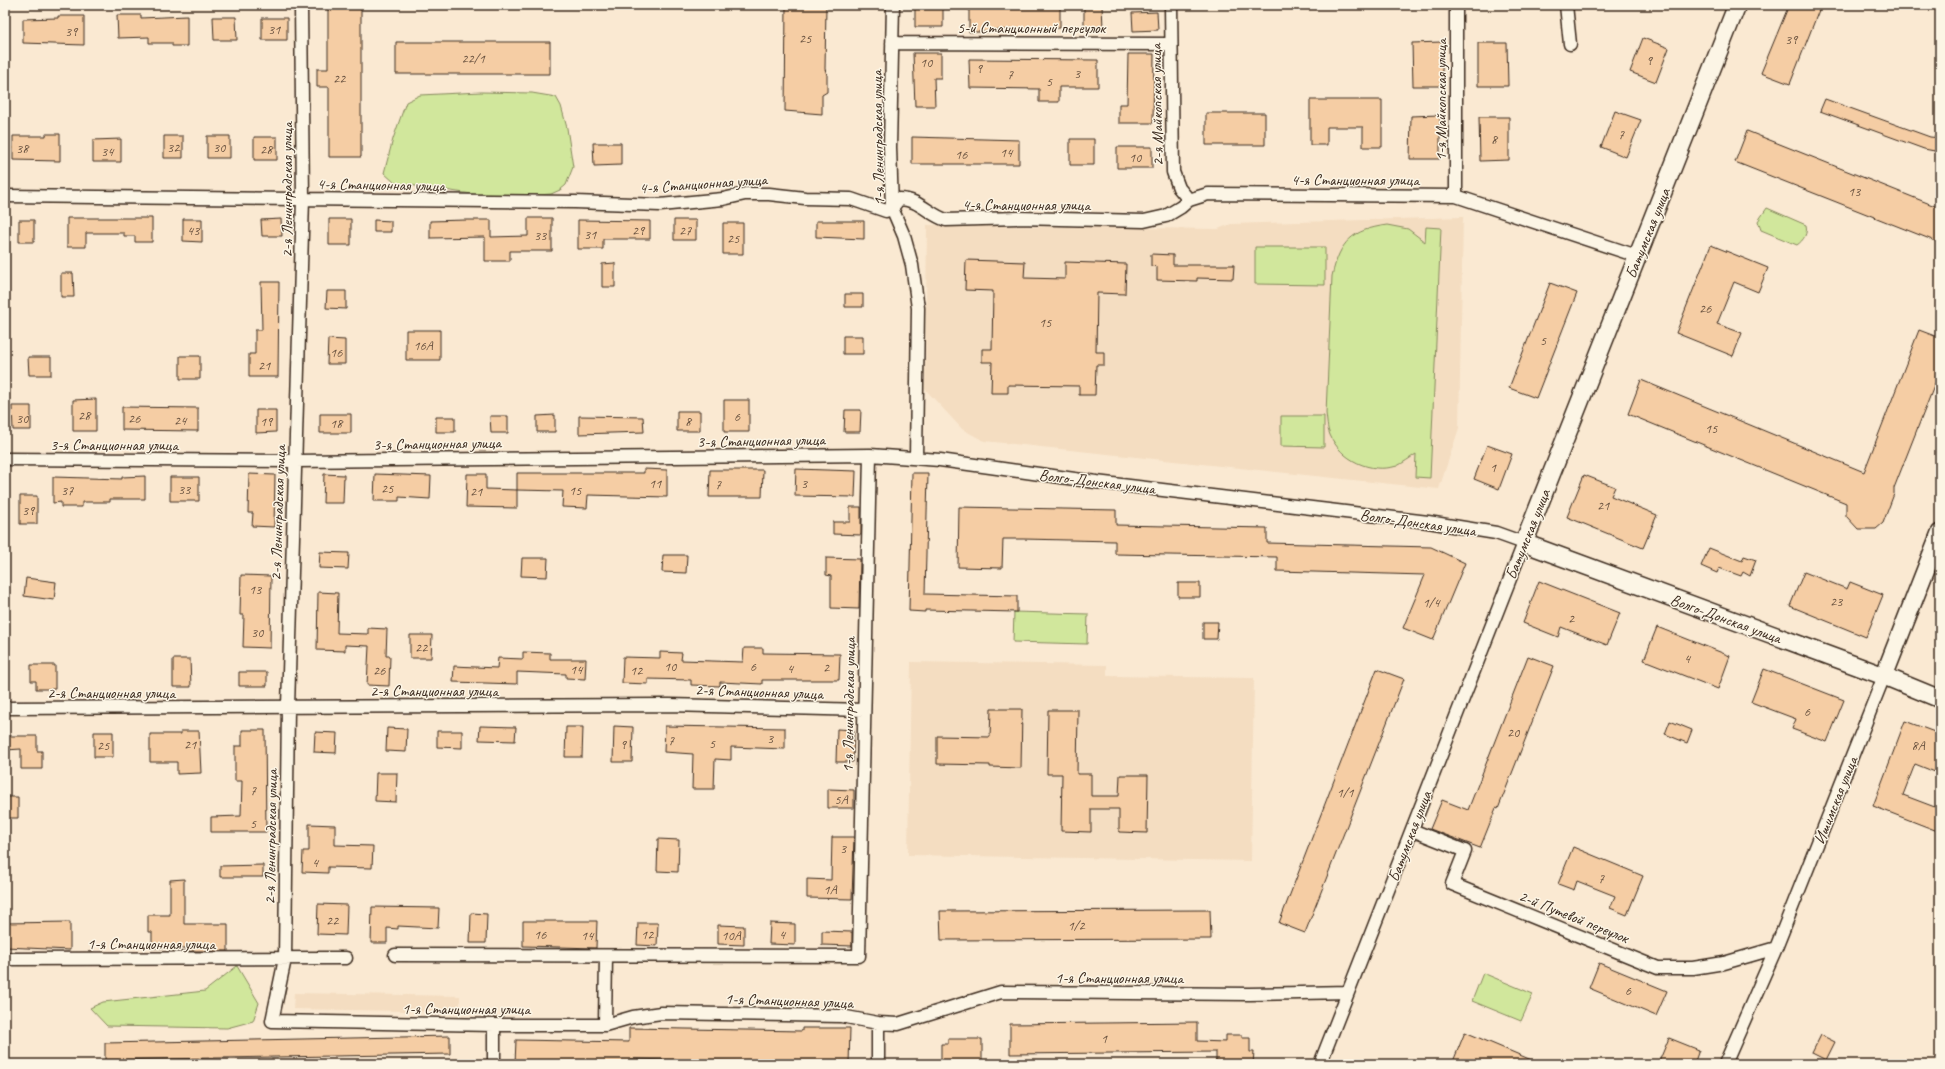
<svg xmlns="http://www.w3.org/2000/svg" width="1945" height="1069" font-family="Caveat,sans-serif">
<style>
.built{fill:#f4ddc1}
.green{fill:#d1e79c;stroke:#86885d}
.building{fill:#f5cda4;stroke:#3b2a1e}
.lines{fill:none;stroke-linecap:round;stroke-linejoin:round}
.street-casing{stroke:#3b2a1e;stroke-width:15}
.secondary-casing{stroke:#3b2a1e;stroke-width:20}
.street{stroke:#fcf5e5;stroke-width:12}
.secondary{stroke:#fcf5e5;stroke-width:17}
.labels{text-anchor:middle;stroke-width:3;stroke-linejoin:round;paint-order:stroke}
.number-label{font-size:14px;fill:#6a5340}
.street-label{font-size:16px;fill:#3b2a1e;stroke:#fcf5e5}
</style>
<rect width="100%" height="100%" fill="#fae9d2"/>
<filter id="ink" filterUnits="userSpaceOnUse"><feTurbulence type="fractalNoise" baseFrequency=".025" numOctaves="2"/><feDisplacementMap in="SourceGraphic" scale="8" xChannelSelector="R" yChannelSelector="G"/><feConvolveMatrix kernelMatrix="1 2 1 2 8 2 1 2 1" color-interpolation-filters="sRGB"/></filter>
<g filter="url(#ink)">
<path class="built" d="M 1463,217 L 1459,428 L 1439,489 L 984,441 L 962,429 L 925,389 L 927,225 L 1218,229 L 1231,224 Z
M 911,662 L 1107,665 L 1107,676 L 1254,678 L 1251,861 L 908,855 Z
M 294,993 L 460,996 L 460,1012 L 293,1009 Z"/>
<path class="green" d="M 481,92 L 532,93 L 556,97 L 561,106 L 567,128 L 573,167 L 566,185 L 560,190 L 551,194 L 500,198 L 395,183 L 384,173 L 393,139 L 406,102 L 420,95 Z
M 1767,208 L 1806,225 C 1808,233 1804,240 1797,245 L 1761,230 L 1758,221 Z
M 1387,225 L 1408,229 L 1425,242 L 1426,227 L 1441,228 L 1430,478 L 1415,477 L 1416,454 C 1410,458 1403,463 1397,466 C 1370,474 1341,460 1330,435 C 1327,429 1327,420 1326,413 L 1332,276 C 1340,241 1352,230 1387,225 Z
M 1255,247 L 1325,247 L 1325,285 L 1255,284 Z
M 1281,416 L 1324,416 L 1324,447 L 1281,446 Z
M 1014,612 L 1088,614 L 1087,644 L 1013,642 Z
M 237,966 L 259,1003 L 253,1021 L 227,1028 L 107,1026 L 90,1008 L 103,1002 L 205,991 Z
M 1483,973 L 1533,994 L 1521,1021 L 1472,1001 Z"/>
<path class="building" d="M 328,5 L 361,5 L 361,157 L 329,157 L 329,87 L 317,87 L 317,69 L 328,69 Z
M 786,5 L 826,5 L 825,69 L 827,75 L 827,92 L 822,95 L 822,114 L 785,111 Z
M 1011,5 L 1060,5 L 1060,28 L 989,30 L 989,32 L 969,32 L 969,8 L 1011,8 Z
M 1789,5 L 1821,5 L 1790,84 L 1761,73 Z
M 1084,6 L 1102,6 L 1103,28 L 1084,29 Z
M 915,7 L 943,7 L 943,27 L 915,27 Z
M 1157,12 L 1158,30 L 1133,31 L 1132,13 Z
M 117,15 L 141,15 L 141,18 L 187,16 L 187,46 L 172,46 L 172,43 L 149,43 L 149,37 L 118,38 Z
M 58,16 L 84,16 L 84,45 L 23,43 L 23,19 L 58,18 Z
M 213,17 L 236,17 L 237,40 L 214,40 Z
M 262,18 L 287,18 L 287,40 L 262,40 Z
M 1643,38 L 1669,48 L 1656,82 L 1630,72 Z
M 396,42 L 550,42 L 550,74 L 396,74 Z
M 1442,42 L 1442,86 L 1413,86 L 1412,43 Z
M 1478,43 L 1507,43 L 1508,86 L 1478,86 Z
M 913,53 L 941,53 L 941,78 L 934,78 L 935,106 L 915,106 Z
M 1128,54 L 1154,54 L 1153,123 L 1119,123 L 1119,104 L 1127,104 Z
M 969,59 L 1098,60 L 1098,87 L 1059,87 L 1059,102 L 1039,102 L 1039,89 L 970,88 Z
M 1825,99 L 1930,137 L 1940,138 L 1940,152 L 1924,149 L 1820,111 Z
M 1310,100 L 1382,100 L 1382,147 L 1363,147 L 1363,127 L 1327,127 L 1327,145 L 1310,145 Z
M 1615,111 L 1641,120 L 1626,157 L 1601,147 Z
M 1206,113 L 1265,113 L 1265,145 L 1206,145 Z
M 1440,115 L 1440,159 L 1410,159 L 1411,116 Z
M 1479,117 L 1509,117 L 1509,160 L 1480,161 Z
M 1747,131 L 1940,208 L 1940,243 L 1735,162 Z
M 46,134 L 60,134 L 60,161 L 13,160 L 13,136 L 46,136 Z
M 164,136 L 183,136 L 183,158 L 164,158 Z
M 207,136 L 230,136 L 230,158 L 207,158 Z
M 254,137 L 277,137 L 277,160 L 254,160 Z
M 912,137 L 1019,140 L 1019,164 L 912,164 Z
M 121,139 L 121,162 L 93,162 L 93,140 Z
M 1070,139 L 1094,139 L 1094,165 L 1070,165 Z
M 593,143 L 621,143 L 621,165 L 594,166 Z
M 1117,147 L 1152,147 L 1152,168 L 1117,168 Z
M 67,218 L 152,218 L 152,242 L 135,242 L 135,236 L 124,236 L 124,233 L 86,233 L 86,247 L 67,247 Z
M 528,218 L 552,218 L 552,251 L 510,251 L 510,261 L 485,261 L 485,237 L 430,238 L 430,221 L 466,220 L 491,220 L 491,237 L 528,236 Z
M 183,219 L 202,219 L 202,242 L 183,241 Z
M 281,219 L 282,236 L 262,236 L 261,220 Z
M 329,219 L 351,219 L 351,245 L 329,245 Z
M 19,220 L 34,220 L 34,242 L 19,242 Z
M 374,220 L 391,221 L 391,232 L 374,232 Z
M 578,220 L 650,221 L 650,239 L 603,239 L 603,249 L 578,249 Z
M 674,220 L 696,220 L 696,240 L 674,240 Z
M 816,221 L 864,221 L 864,239 L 816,237 Z
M 723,223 L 743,223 L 743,254 L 723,254 Z
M 1711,245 L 1768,268 L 1758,292 L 1734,282 L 1717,324 L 1742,333 L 1733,356 L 1676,333 Z
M 1151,254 L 1173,255 L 1173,265 L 1234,265 L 1233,279 L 1197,278 L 1197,281 L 1157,280 L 1157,267 L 1151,266 Z
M 966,260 L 1025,262 L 1024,278 L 1065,279 L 1065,262 L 1126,264 L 1125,294 L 1097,293 L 1096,352 L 1104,352 L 1104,365 L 1096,365 L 1095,395 L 1079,395 L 1079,386 L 1008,385 L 1008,393 L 991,393 L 992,362 L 982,362 L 982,349 L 992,349 L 993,291 L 965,290 Z
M 615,263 L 615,287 L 602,287 L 602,264 Z
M 61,273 L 73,273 L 74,297 L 61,297 Z
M 261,282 L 279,282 L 278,377 L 249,377 L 249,354 L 255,354 L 255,330 L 262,330 Z
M 1550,283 L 1577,293 L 1536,398 L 1509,388 Z
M 327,291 L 346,291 L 346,309 L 326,308 Z
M 845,294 L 863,294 L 863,307 L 845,307 Z
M 406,330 L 440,330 L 440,360 L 406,360 Z
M 1919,330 L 1940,338 L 1940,371 L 1894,488 L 1894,494 L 1883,523 L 1876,529 L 1858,529 L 1846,516 L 1846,503 L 1628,414 L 1641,380 L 1864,472 Z
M 843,336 L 863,336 L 863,354 L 843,354 Z
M 328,339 L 345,340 L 345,364 L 327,364 Z
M 180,356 L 200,356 L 200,379 L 180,379 Z
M 28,357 L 51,357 L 51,375 L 29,375 Z
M 96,399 L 96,431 L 73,431 L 73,400 Z
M 724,400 L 749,400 L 749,432 L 724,432 Z
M 12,406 L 31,406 L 31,430 L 13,430 Z
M 122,407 L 198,408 L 198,431 L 122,430 Z
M 256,410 L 276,410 L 276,432 L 256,433 Z
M 845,410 L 861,410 L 860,432 L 844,432 Z
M 677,411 L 700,411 L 700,431 L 677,431 Z
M 320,414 L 351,414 L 351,433 L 320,433 Z
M 555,415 L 555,432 L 537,432 L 537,416 Z
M 490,416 L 508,416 L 508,433 L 491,433 Z
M 579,416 L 643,417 L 644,432 L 579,434 Z
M 436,417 L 455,417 L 455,432 L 436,432 Z
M 1487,445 L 1512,454 L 1499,489 L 1474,479 Z
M 644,469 L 667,470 L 667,497 L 588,495 L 587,508 L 562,507 L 563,491 L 517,490 L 517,473 L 644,473 Z
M 796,469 L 856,471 L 855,497 L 795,496 Z
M 710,470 L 763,470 L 762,497 L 709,497 Z
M 912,473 L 928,473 L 925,594 L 1017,596 L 1017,612 L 925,610 L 925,612 L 909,611 Z
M 249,474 L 275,475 L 274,527 L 252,526 L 253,513 L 248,513 Z
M 324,474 L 344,475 L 343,503 L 323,503 Z
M 375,474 L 431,476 L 430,499 L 399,497 L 399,501 L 374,501 Z
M 467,474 L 486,474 L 486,489 L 517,490 L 517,508 L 466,507 Z
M 1584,475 L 1615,487 L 1611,496 L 1657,515 L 1643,548 L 1567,517 Z
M 145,476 L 145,499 L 110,499 L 110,502 L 82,502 L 82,507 L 61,507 L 61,502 L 53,503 L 53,477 L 122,479 L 122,477 Z
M 170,477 L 199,477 L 199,501 L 170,501 Z
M 20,496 L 37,496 L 37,524 L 20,524 Z
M 850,507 L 861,507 L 861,535 L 833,534 L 833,522 L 850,522 Z
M 959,507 L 1116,510 L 1116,525 L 1267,528 L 1267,543 L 1431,547 L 1465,563 L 1433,640 L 1403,628 L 1425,575 L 1277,571 L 1277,557 L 1115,554 L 1115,541 L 1023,539 L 1003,539 L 1002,568 L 958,567 Z
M 1709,548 L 1742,561 L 1744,556 L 1756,560 L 1750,576 L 1743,572 L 1741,576 L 1719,568 L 1717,573 L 1701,566 Z
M 320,552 L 349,553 L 348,569 L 319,568 Z
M 663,555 L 687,555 L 686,573 L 662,572 Z
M 522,558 L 548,558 L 547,577 L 521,576 Z
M 826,558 L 860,559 L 859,609 L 831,608 L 831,576 L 826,575 Z
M 1804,572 L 1847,589 L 1850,582 L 1883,595 L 1866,637 L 1790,606 Z
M 241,575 L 271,576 L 270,648 L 243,647 L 244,615 L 240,615 Z
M 26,578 L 56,582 L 54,600 L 24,596 Z
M 1539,581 L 1620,613 L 1607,645 L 1561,627 L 1558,637 L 1523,623 Z
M 1178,583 L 1200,583 L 1200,597 L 1178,597 Z
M 318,592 L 338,593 L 337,633 L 368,634 L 368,628 L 387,629 L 386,656 L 390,656 L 389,686 L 367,685 L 369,646 L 345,645 L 345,651 L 317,650 Z
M 1203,622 L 1218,622 L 1217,639 L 1203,639 Z
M 1657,627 L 1730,656 L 1718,689 L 1644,660 Z
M 410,635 L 432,635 L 431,658 L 410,658 Z
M 744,648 L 763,648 L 763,653 L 840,654 L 839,680 L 762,680 L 762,684 L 720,682 L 720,686 L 691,685 L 691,680 L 648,679 L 648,684 L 622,683 L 623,657 L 660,658 L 660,652 L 682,653 L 681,660 L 743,662 Z
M 523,652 L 550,653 L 550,659 L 586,659 L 585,679 L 566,678 L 566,674 L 517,672 L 517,684 L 453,682 L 454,666 L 497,668 L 498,658 L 523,659 Z
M 1528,656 L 1554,666 L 1498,809 L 1496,808 L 1480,848 L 1430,829 L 1442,800 L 1468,810 Z
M 173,659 L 190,659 L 191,687 L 173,687 Z
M 31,665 L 55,665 L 55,689 L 36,689 L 36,681 L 31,681 Z
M 1377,669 L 1404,679 L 1305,933 L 1279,923 Z
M 1764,669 L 1844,700 L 1827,742 L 1792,729 L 1796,719 L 1751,702 Z
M 239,672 L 267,672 L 267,686 L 239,686 Z
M 991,709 L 1022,709 L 1021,768 L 990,767 L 990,765 L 937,764 L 937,736 L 990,737 Z
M 1048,710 L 1078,710 L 1077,774 L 1091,774 L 1091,796 L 1119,796 L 1120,775 L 1148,775 L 1147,833 L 1119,832 L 1119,809 L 1091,809 L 1091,832 L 1061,831 L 1062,774 L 1047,774 Z
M 1670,721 L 1692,730 L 1687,743 L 1665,734 Z
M 1905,721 L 1940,734 L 1940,774 L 1915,764 L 1903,795 L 1940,809 L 1940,832 L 1873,806 Z
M 480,726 L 516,727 L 515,741 L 479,740 Z
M 614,726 L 633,727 L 632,762 L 613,762 Z
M 665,726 L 785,728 L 785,749 L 731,747 L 731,760 L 715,759 L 714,789 L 692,789 L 693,754 L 664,752 Z
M 566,727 L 583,727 L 582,757 L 565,757 Z
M 387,728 L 407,729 L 406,752 L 386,751 Z
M 837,729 L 854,730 L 853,762 L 836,762 Z
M 242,730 L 265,730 L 266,832 L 211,832 L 211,817 L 241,816 L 242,781 L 235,781 L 235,746 L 242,746 Z
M 181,731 L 199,731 L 201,773 L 177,774 L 177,762 L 150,762 L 150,734 L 181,734 Z
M 437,731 L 462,731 L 462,748 L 437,747 Z
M 94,732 L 113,732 L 113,757 L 94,757 Z
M 315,732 L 337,733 L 336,753 L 314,752 Z
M 6,736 L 37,736 L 37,751 L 42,751 L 42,769 L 21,769 L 21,749 L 6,750 Z
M 376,773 L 397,773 L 396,802 L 375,801 Z
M 828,789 L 854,790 L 854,808 L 828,808 Z
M 5,797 L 18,797 L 18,818 L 5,818 Z
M 309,824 L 335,825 L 335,845 L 373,846 L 372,868 L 328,867 L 328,873 L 302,872 L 303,851 L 309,851 Z
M 832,837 L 854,837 L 852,899 L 807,898 L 807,879 L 831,880 Z
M 658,839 L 679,840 L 678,872 L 657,871 Z
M 1573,847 L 1643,876 L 1627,915 L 1610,908 L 1615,896 L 1577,881 L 1574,890 L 1558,884 Z
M 263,865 L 263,877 L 220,877 L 220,866 Z
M 184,879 L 184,924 L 228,924 L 228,951 L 186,951 L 186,948 L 152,948 L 152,932 L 148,932 L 148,915 L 170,915 L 170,880 Z
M 318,904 L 347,905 L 346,935 L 317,934 Z
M 372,907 L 439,908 L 438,928 L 398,926 L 398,929 L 387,928 L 387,943 L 371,943 Z
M 1210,910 L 1211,939 L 941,940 L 940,911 Z
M 471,913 L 487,914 L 486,943 L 470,943 Z
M 523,921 L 597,921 L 596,948 L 523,946 Z
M 70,922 L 70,950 L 5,947 L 5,923 Z
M 638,923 L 658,923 L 657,946 L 637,945 Z
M 770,923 L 795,924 L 795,945 L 769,944 Z
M 718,925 L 744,926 L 744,945 L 718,944 Z
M 822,931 L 852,932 L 852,946 L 822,945 Z
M 1599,963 L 1667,991 L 1656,1016 L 1589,988 Z
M 1197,1022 L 1197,1041 L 1226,1042 L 1226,1035 L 1242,1035 L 1242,1038 L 1250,1038 L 1250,1052 L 1254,1052 L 1253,1064 L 1216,1064 L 1216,1052 L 1010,1054 L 1010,1024 Z
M 629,1028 L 802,1031 L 802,1028 L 850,1028 L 849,1064 L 630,1059 L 630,1064 L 515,1064 L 516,1040 L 629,1042 Z
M 1465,1032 L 1541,1064 L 1452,1064 Z
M 1821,1035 L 1835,1042 L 1826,1060 L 1812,1053 Z
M 450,1036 L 450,1054 L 105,1060 L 105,1043 Z
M 1669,1038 L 1699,1050 L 1694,1064 L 1658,1064 Z
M 948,1039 L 982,1039 L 982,1064 L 941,1064 L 941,1044 L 948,1044 Z"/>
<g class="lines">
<g class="street-casing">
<path id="street" d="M 301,5 L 303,199 L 288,707 L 285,959 L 272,1021 L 494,1025 L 605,1025 L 633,1017 L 661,1013 L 841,1016 L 878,1023 L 898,1024 L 1001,992 L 1249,994 L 1348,992
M 893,5 L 890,147 L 892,208 L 904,236 L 912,265 L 918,308 L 916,458
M 1171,5 L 1173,172 L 1179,188 L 1189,200
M 1456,5 L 1456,196
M 1566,5 L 1570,44
M 892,43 L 1171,44
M 5,196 L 575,202 L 660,205 L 723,199 L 745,194 L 769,194 L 805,198 L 851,199 L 886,211 L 892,208 L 899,199 C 919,199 928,214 946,220 L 1018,218 L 1144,221 L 1166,216 L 1181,207 L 1189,200 L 1208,194 L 1456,196 L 1637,256
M 5,459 L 295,461 L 870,455 L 940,460 L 1096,482 L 1428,522 L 1496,533 L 1524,543 L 1320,1064
M 5,708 L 669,705 L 864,710
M 1412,830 L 1465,851 L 1452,884 L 1658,968 L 1693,968 L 1724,963 L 1776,948
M 395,955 L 859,956 L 870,455
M 5,959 L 346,958
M 494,1025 L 494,1064
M 605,1025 L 606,956
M 878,1064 L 878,1023
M 1725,1064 L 1776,948 L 1884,676"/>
</g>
<g class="secondary-casing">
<path id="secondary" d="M 1737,5 L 1524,543 L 1884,676 L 1940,699
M 1884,676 L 1940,533"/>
</g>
<use href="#street" class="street"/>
<use href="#secondary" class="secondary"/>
</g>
</g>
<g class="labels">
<g class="number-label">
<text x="274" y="34">31</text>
<text x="71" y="36">39</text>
<text x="805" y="43">25</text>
<text x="1791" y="44">39</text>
<text x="473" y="63">22/1</text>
<text x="1649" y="65">9</text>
<text x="926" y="67">10</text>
<text x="979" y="73">9</text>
<text x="1077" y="78">3</text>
<text x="1010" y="79">7</text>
<text x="339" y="83">22</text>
<text x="1049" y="86">5</text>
<text x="1621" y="139">7</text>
<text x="1494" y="144">8</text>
<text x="173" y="152">32</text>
<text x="219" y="152">30</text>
<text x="22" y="153">38</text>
<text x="266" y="154">28</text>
<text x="107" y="156">34</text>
<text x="1006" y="157">14</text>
<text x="961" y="159">16</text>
<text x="1135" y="162">10</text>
<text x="1854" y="196">13</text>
<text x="193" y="235">43</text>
<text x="638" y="235">29</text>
<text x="685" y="235">27</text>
<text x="590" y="239">31</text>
<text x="540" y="240">33</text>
<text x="733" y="243">25</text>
<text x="1705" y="313">26</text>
<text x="1045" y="327">15</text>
<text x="1543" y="345">5</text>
<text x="423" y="350">16А</text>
<text x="336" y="357">16</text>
<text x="264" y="370">21</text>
<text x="84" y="420">28</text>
<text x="737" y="421">6</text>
<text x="22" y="423">30</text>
<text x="134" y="423">26</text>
<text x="180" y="425">24</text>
<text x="266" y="426">19</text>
<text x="688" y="426">8</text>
<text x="336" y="428">18</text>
<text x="1711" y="433">15</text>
<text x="1493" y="472">1</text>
<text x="655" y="488">11</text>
<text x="804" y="488">3</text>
<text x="718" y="489">7</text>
<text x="387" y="493">25</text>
<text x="184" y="494">33</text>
<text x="67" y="495">37</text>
<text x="575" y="495">15</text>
<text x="476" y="496">21</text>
<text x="1603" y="510">21</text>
<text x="28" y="515">39</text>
<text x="255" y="594">13</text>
<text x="1836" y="606">23</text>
<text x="1431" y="607">1/4</text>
<text x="1571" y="623">2</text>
<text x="257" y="637">30</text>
<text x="421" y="652">22</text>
<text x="1687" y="663">4</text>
<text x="670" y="671">10</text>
<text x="753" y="671">6</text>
<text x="826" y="672">2</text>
<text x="790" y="673">4</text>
<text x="576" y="674">14</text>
<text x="379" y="675">26</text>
<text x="636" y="675">12</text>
<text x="1807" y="716">6</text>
<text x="1513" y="737">20</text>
<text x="770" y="743">3</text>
<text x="671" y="745">7</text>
<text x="712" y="748">5</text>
<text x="190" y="749">21</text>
<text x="623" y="749">9</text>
<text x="103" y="750">25</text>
<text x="1918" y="750">8А</text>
<text x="253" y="795">7</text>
<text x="1345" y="797">1/1</text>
<text x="841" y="804">5А</text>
<text x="253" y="828">5</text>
<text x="843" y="853">3</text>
<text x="315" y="867">4</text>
<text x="1601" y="883">7</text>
<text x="830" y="894">1А</text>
<text x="332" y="925">22</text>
<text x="1076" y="930">1/2</text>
<text x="540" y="939">16</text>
<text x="647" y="939">12</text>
<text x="782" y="939">4</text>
<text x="587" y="940">14</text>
<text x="731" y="940">10А</text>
<text x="1628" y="995">6</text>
<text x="1104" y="1043">1</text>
</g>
<g class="street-label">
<text x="1031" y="33">5-й Станционный переулок</text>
<text transform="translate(1440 100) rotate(-90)" y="6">1-я Майкопская улица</text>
<text transform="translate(1156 105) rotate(-91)" y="6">2-я Майкопская улица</text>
<text transform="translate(877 138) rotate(-91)" y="6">1-я Ленинградская улица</text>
<text x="1355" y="185">4-я Станционная улица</text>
<text transform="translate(703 183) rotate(-4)" y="6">4-я Станционная улица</text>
<text transform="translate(381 184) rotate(1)" y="6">4-я Станционная улица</text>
<text transform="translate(286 190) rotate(-90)" y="6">2-я Ленинградская улица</text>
<text x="1026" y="210">4-я Станционная улица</text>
<text transform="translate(1647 233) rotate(-68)" y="6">Батумская улица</text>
<text transform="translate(761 440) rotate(-1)" y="6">3-я Станционная улица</text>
<text transform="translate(437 443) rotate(-1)" y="6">3-я Станционная улица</text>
<text x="114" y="450">3-я Станционная улица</text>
<text transform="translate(1097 481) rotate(7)" y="6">Волго-Донская улица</text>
<text transform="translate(277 513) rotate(-88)" y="6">2-я Ленинградская улица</text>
<text transform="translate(1418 522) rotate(8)" y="6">Волго-Донская улица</text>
<text transform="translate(1527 534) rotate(-68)" y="6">Батумская улица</text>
<text transform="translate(1726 618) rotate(20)" y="6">Волго-Донская улица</text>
<text x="434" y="696">2-я Станционная улица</text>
<text transform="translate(759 691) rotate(2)" y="6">2-я Станционная улица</text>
<text x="111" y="698">2-я Станционная улица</text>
<text transform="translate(848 705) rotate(-89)" y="6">1-я Ленинградская улица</text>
<text transform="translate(1835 800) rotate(-68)" y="6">Ишимская улица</text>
<text transform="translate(1409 836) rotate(-69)" y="6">Батумская улица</text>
<text transform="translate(270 837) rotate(-89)" y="6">2-я Ленинградская улица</text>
<text transform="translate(1574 916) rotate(22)" y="6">2-й Путевой переулок</text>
<text x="151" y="949">1-я Станционная улица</text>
<text x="1119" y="983">1-я Станционная улица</text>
<text transform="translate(789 1000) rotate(2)" y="6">1-я Станционная улица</text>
<text x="466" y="1014">1-я Станционная улица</text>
</g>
</g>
<rect width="1945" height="1069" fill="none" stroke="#fcf5e5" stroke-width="20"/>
<rect x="10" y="10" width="1925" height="1049" fill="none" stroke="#3b2a1e" stroke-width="1.5" filter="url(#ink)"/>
</svg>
